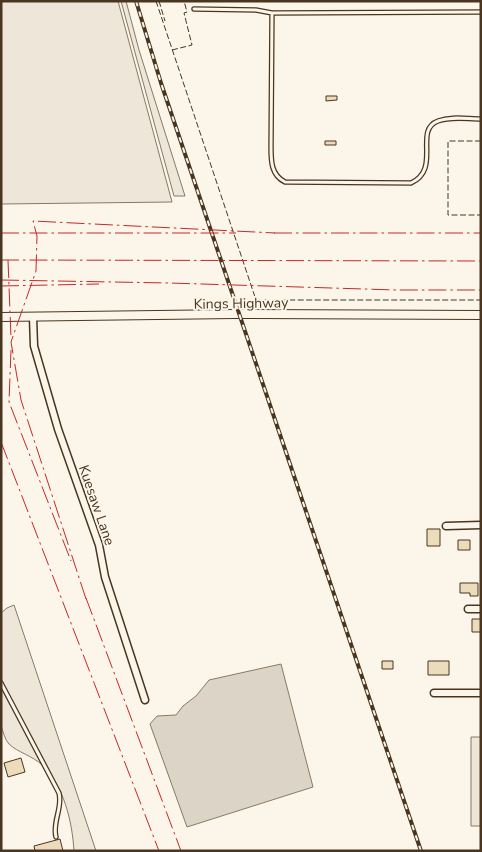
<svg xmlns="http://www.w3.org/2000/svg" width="482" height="852" font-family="'Nunito Sans',sans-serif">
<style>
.green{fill:#ede6d9;stroke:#887966}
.water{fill:#dcd4c6;stroke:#887966}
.building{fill:#ecdcbc;stroke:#4a3520}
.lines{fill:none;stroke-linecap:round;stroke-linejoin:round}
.service-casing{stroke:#4a3520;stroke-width:5.5}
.minor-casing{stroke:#4a3520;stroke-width:9}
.tertiary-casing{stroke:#4a3520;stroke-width:10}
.service{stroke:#fbf6e9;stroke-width:3}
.minor{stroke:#fbf6e9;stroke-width:6}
.tertiary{stroke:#fbf6e9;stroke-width:8}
.rail-casing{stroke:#4a3520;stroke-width:4}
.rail{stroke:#fbf6e9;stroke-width:2;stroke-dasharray:5.5;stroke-linecap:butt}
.fence{stroke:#4a3520;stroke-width:1;stroke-dasharray:6 2.5;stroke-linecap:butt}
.power{stroke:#c62828;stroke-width:1;stroke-dasharray:18 4 2.5 4;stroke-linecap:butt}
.labels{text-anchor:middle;stroke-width:4;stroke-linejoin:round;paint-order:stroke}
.street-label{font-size:14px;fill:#4a3520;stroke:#fbf6e9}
</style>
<rect width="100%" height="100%" fill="#fbf6e9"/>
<path class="green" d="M 1,1 L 118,1 L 172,202 L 1,204 Z
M 121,1 L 126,1 L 139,50 L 185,196 L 174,196 Z
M 14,605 L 96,851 L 74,851 C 72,820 64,787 42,765 C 33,756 17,752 9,744 C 5,740 3,731 1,726 L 1,613 L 7,608 Z
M 471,737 L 481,737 L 481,826 L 471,826 Z"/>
<path class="water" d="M 281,664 L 313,787 L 187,827 L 150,724 L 157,716 L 176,715 L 183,706 L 196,696 L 209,680 Z"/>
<path class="building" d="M 326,96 L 337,96 L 337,100 L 326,101 Z
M 325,141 L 336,141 L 336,145 L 325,145 Z
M 427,529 L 440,529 L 440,546 L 427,546 Z
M 458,540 L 470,540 L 470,550 L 458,550 Z
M 460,583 L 478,583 L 478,596 L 470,596 L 470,593 L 460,593 Z
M 472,619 L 481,619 L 481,632 L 472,632 Z
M 382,661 L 393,661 L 393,669 L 382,669 Z
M 428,661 L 449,661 L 449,675 L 428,675 Z
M 21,758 L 25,772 L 8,777 L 4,763 Z
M 60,839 L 63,851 L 35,851 L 34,846 Z"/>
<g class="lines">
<g class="service-casing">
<path id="service" d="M 194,9 L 256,10 L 272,13
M 481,12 L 272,13 L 271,147 C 271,161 271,175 285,182 L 411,183 C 442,169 413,130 438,121 C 451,116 467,119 481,119
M 1,683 L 59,793 C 63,808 52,822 56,837"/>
</g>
<g class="minor-casing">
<path id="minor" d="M 33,317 L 34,346 L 58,429 L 99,545 L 105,577 L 145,700
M 446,526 L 481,525
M 468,609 L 481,609
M 434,693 L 481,693"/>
</g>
<g class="tertiary-casing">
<path id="tertiary" d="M 1,317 L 235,314 L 481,315"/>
</g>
<use href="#service" class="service"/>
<use href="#minor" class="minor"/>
<use href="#tertiary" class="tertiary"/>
<g class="rail-casing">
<path id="rail" d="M 136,1 L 161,83 L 421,851"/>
</g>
<use href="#rail" class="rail"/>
<path class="fence" d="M 156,1 L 256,300 L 481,300
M 159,1 L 165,21
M 172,50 L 192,45 L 184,13 L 187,12 L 184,1
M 481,141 L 448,141 L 448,215 L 481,215"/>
<path class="power" d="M 1,233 L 236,233
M 274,233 L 481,233
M 1,260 L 481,261
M 8,260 L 11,338
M 1,280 L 169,283 L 396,290 L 481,290
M 1,286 L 99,284
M 11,350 L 9,402 L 71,561
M 1,442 L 159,851
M 86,598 L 181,851
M 86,599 L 21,400 L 11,342 L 36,271 L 37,236 L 33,221 L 275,233"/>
</g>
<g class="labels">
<g class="street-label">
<text transform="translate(241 303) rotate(-1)" y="5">Kings Highway</text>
<text transform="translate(97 505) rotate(71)" y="5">Kuesaw Lane</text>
</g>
</g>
<rect width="482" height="852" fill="none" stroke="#4a3520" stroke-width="5"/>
</svg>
